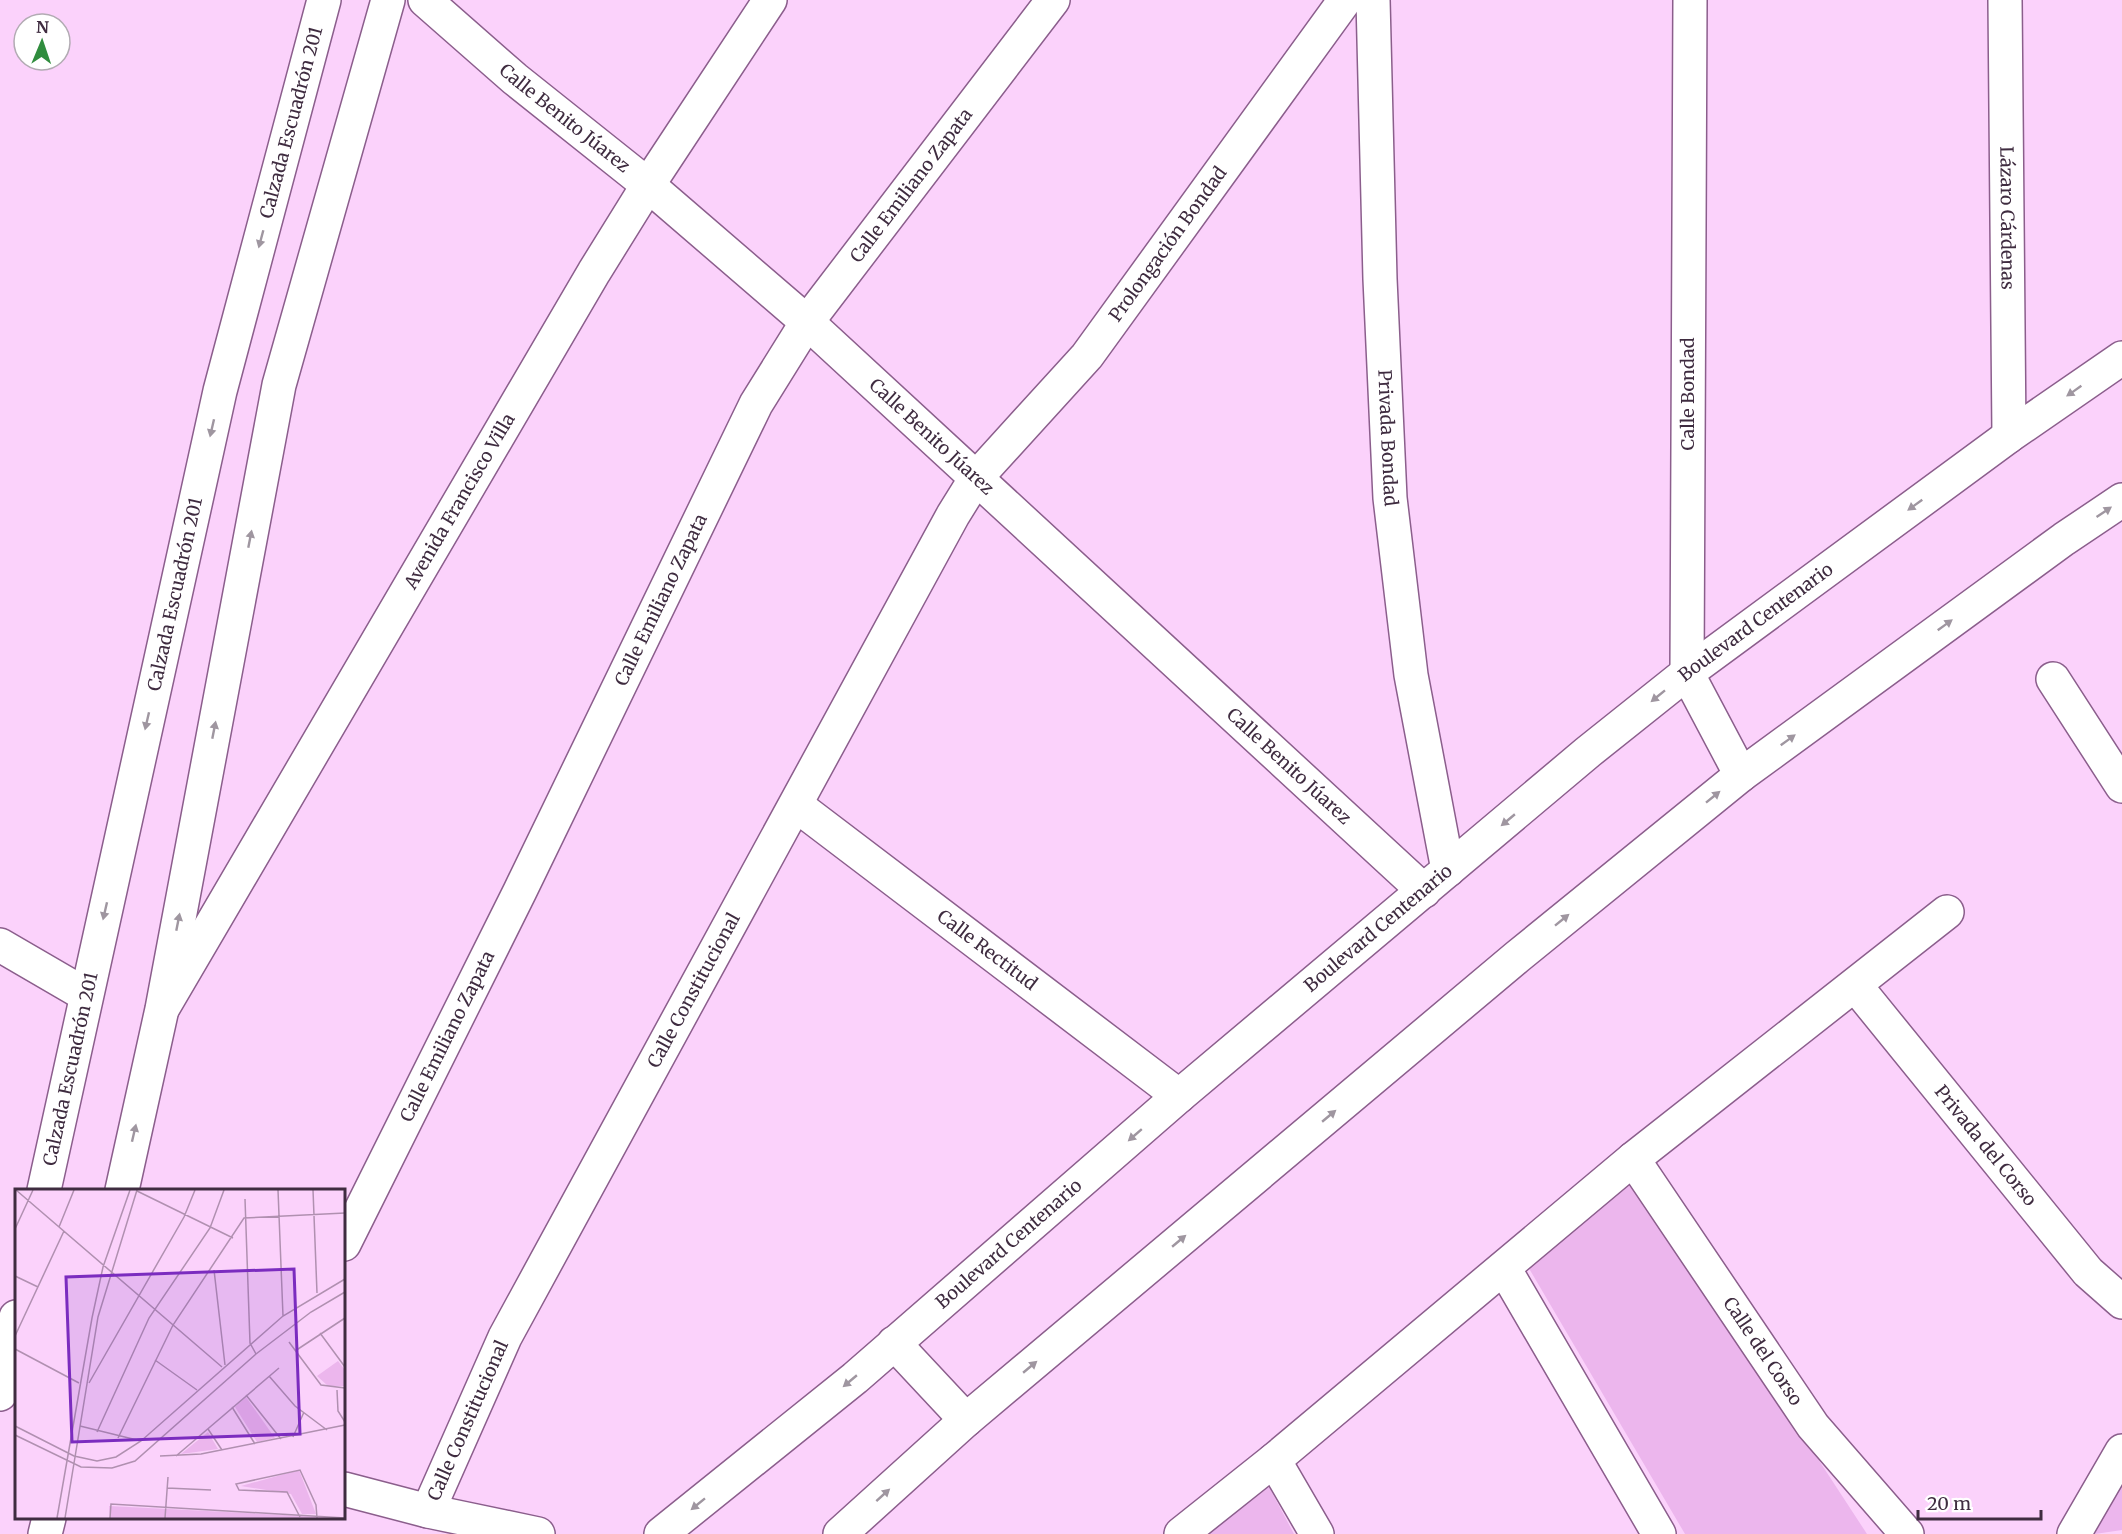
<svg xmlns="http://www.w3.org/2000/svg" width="2122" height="1534" font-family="Merriweather,serif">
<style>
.green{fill:#ecb6ed}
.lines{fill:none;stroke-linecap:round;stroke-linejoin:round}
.street-casing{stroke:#8b5e8c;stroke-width:36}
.secondary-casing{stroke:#8b5e8c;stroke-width:36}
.primary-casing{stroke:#8b5e8c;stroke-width:36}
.street{stroke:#fff;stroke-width:33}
.secondary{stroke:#fff;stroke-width:33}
.primary{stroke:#fff;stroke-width:33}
.oneway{fill:#9f96a0}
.labels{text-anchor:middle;stroke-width:5;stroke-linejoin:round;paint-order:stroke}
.street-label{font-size:18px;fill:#3f2c40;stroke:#fff}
.inset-road{fill:none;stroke:#b090b0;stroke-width:1.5}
.view{fill:#7b2cbf;fill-opacity:0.15;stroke:#7b2cbf;stroke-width:3}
.inset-edge{fill:none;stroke:#3f2c40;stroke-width:3}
</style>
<rect width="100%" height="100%" fill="#fbd2fb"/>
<path class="green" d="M 1633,1176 L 1867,1534 L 1685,1534 L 1527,1265 Z
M 2122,1477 L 2122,1530 L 2095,1534 Z
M 1268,1485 L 1294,1534 L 1206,1534 Z"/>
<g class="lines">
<g class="street-casing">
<g id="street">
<path id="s1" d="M 425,0 L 515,79 L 648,185 L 807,322 L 1424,891"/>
<path id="s2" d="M 1373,0 L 1380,279 L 1390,498 L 1411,675 L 1448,870"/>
<path d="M 1690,0 L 1687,673 L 1741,775"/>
<path id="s3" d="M 2005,0 L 2009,436"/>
<path d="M 2053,679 L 2122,786"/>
<path id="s4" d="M 796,805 L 1179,1096"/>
<path d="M 0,945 L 86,995"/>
<path id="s5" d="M 1855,985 L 2088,1272 L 2122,1302"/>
<path id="s6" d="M 164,1006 L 594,272 L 648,185 L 770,0"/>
<path id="s7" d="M 1633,1159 L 1813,1426 L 1907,1534"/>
<path id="s8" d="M 344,1244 L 520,891 L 756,404 L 807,322 L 1053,0"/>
<path d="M 1504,1268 L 1659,1534"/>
<path d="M 1274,1460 L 1317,1534"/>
<path d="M 344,1489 L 428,1511 L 538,1534"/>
<path id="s9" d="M 428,1511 L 505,1337 L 953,515 L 976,478 L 1087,356 L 1345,0"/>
<path d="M 1181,1534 L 1274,1460 L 1633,1159 L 1947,912"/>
<path d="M 2074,1534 L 2122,1451"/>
</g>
</g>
<g class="secondary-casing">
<g id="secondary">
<path d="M 894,1343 L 966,1420"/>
<path id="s10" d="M 661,1534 L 855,1378 L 1179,1096 L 1588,752 L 1687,673 L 2009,436 L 2122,358"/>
<path d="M 840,1534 L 966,1420 L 1517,957 L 1741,775 L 2064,539 L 2122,500"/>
</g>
</g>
<g class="primary-casing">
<g id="primary">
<path id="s11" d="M 44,1190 L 220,391 L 324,0"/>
<path d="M 122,1190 L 162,1009 L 279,385 L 388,0"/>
<path d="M 0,1394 L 16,1317"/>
<path d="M 45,1534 L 49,1518"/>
</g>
</g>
<use href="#street" class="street"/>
<use href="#secondary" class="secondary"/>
<use href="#primary" class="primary"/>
</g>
<defs><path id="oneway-solid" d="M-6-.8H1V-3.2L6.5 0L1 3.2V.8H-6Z" transform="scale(1.5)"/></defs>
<g class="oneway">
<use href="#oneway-solid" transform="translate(261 239) rotate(105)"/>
<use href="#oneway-solid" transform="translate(2074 391) rotate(145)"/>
<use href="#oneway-solid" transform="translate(212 428) rotate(103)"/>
<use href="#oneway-solid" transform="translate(1915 505) rotate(144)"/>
<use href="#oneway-solid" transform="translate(2104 512) rotate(-34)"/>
<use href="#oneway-solid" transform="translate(250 539) rotate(-79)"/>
<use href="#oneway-solid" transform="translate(1945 625) rotate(-36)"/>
<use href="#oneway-solid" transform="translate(1658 696) rotate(141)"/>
<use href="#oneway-solid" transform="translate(147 721) rotate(103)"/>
<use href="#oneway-solid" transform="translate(214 730) rotate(-79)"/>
<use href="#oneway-solid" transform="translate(1788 740) rotate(-36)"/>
<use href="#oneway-solid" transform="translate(1713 797) rotate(-39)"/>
<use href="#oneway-solid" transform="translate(1508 820) rotate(140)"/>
<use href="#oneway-solid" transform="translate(105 911) rotate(103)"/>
<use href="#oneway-solid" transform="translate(1562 920) rotate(-39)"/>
<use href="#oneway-solid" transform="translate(178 922) rotate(-79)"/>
<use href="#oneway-solid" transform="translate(1329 1116) rotate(-40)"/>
<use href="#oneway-solid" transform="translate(134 1133) rotate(-77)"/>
<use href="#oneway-solid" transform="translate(1135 1135) rotate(139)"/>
<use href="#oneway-solid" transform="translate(1179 1241) rotate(-40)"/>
<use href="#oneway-solid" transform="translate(1030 1367) rotate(-40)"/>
<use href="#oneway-solid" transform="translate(850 1381) rotate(140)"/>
<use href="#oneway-solid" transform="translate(883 1495) rotate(-42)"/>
<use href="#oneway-solid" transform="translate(698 1504) rotate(141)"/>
</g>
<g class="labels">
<g class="street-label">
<text dy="6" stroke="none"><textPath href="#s1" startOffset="183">Calle Benito Júarez</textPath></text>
<text dy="6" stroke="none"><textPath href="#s11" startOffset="1096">Calzada Escuadrón 201</textPath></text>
<text dy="6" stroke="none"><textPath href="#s8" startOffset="1204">Calle Emiliano Zapata</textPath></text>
<text dy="6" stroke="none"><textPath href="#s3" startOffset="218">Lázaro Cárdenas</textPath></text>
<text dy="6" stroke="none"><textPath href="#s9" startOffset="1473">Prolongación Bondad</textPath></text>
<text transform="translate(1688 394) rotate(-90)" y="6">Calle Bondad</text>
<text dy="6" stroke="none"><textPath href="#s1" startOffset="669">Calle Benito Júarez</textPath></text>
<text dy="6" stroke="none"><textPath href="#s2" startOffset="438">Privada Bondad</textPath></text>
<text dy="6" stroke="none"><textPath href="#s6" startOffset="585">Avenida Francisco Villa</textPath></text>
<text dy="6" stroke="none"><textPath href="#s11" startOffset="610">Calzada Escuadrón 201</textPath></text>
<text dy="6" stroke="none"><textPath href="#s8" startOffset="718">Calle Emiliano Zapata</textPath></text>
<text dy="6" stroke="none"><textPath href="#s10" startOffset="1425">Boulevard Centenario</textPath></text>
<text dy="6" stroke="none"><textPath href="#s1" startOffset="1155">Calle Benito Júarez</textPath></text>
<text dy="6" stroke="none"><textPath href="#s10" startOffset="939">Boulevard Centenario</textPath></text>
<text dy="6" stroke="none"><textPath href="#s4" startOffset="240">Calle Rectitud</textPath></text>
<text dy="6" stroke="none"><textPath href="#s9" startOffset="585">Calle Constitucional</textPath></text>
<text dy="6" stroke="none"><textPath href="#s8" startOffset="232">Calle Emiliano Zapata</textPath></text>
<text dy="6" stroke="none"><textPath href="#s11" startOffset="124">Calzada Escuadrón 201</textPath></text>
<text dy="6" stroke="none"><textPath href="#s5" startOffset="207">Privada del Corso</textPath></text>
<text dy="6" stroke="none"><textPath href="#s10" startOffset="453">Boulevard Centenario</textPath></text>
<text dy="6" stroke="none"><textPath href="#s7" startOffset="232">Calle del Corso</textPath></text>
<text dy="6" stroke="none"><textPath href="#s9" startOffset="99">Calle Constitucional</textPath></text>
</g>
</g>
<g transform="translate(15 1189)">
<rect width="330" height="330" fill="#fbd2fb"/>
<path d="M 323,172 L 330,181 L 330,197 L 313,197 L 302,187 ZM 231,208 L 260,249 L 242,253 L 220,218 ZM 193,243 L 203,260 L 166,265 ZM 284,281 L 301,325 L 287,325 L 276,305 L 226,297 ZM 94,317 L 329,329 L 95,329 Z" fill="#ecb6ed"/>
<path class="inset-road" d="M 1,1 L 207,178M 263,1 L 268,127M 298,1 L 302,104M 122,2 L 218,49M 230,10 L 235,154 L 241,165M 44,38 L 59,1M 0,40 L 18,1M 199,81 L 210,176M 0,87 L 23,98M 305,144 L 330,178M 0,147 L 49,42M 274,153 L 306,196 L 330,199M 0,160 L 64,194M 280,162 L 330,129M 140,171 L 182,201M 254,187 L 280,217 L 312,241M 74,194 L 169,28 L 180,1M 322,201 L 323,222 L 330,233M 231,206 L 266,250M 217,218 L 240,255M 0,237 L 59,267 L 82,272 L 101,268 L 126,252 L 268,127 L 330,90M 65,237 L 126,252M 193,240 L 207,261M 82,243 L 134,129 L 195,39 L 209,1M 0,246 L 66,278 L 97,279 L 120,272 L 241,165 L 296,123 L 330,103M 278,248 L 289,223M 103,249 L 158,136 L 229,29 L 330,24M 145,267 L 186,265 L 330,236M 161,267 L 264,179M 152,299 L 196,301M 285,328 L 272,303 L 224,301 L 221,295 L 285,281 L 301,316 L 302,329M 42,329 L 77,129 L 88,78 L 115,1M 50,329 L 83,128 L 122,1M 95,329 L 96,315 L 330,329M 150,329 L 153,288"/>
<path class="view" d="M 279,80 L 285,245 L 57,253 L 51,88 Z"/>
<rect width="330" height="330" class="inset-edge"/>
</g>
<g transform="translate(42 42) rotate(2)"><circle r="28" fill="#ffffff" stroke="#b2abb3" stroke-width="1.5"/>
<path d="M0-4.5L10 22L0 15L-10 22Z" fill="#308d3e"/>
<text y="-9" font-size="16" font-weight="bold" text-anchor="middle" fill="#3f2c40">N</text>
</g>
<path d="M1918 1510v9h123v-9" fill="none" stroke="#3f2c40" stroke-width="3"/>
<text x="1927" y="1510" font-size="18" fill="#3f2c40" stroke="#ffffff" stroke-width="4.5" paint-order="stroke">20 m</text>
</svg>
